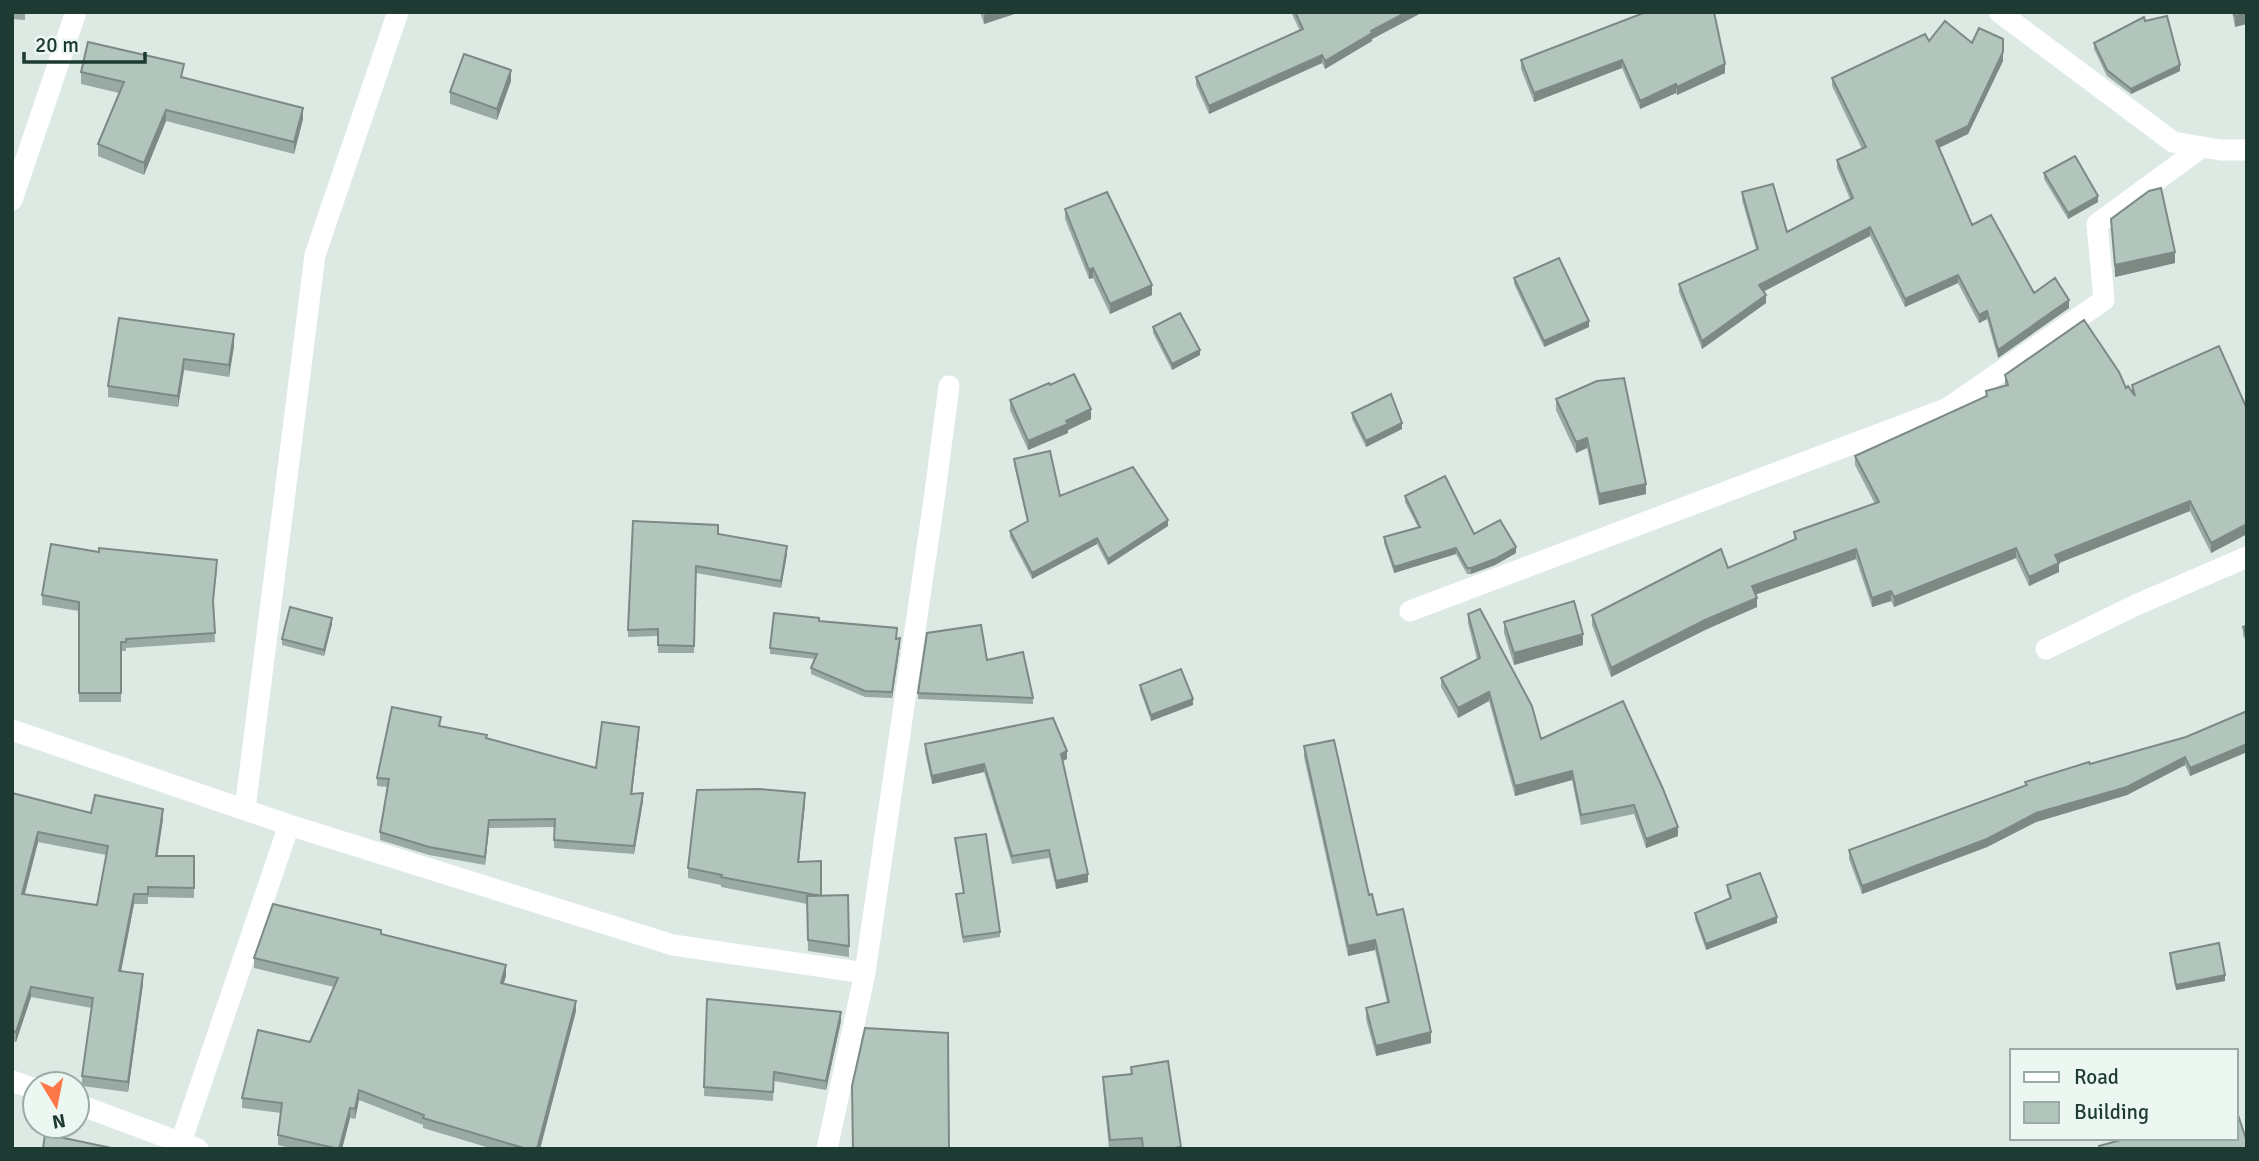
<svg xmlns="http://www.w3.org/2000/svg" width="2259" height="1161" font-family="Signika,sans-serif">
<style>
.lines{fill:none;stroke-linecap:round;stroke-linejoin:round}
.street{stroke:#fff;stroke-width:21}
.wall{fill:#99a9a3;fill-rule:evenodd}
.shaded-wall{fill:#7d8a84}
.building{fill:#b2c5bd;stroke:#7d8a84;stroke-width:2;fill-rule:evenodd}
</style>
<rect width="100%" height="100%" fill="#ddeae4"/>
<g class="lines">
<path class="street" d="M 1999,12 L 2173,142 L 2220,150 L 2247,150
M 12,200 L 76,12
M 1410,611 L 1948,408 L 2104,300 L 2097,224 L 2202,147
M 2046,649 L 2136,605 L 2247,557
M 12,730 L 289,825 L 673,945 L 865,973
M 245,809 L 315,255 L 398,12
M 12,1081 L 35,1089
M 77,1104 L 198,1149
M 181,1142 L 289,825
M 827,1149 L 865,973 L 934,500 L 949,386"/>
</g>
<path class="wall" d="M 12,12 L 25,12 L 25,20 L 12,19 Z
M 980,12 L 1020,12 L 984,24 Z
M 1291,12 L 1423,12 L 1372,39 L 1372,41 L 1325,69 L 1322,63 L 1209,114 L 1196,85 L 1196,77 L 1300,31 Z
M 1646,12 L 1725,73 L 1677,95 L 1676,93 L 1640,109 L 1622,68 L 1534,102 L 1521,69 L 1521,60 Z
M 2232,12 L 2247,12 L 2235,27 Z
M 2145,21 L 2180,71 L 2131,94 L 2107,76 L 2094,49 L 2094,43 Z
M 1929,41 L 1972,43 L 2003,61 L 1968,134 L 1939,148 L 1972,225 L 2034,293 L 2069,308 L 1998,358 L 1987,319 L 1979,323 L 1958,283 L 1905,307 L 1870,236 L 1763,291 L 1766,303 L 1702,349 L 1679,292 L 1679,284 L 1756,249 L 1742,200 L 1742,192 L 1787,232 L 1850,199 L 1837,168 L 1837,160 L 1862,149 L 1832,86 L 1832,78 Z
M 81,72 L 184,77 L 303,119 L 294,154 L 166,121 L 144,175 L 98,156 L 98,144 L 119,93 L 81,84 Z
M 511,81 L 497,120 L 450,104 L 450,92 Z
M 2044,173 L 2098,202 L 2068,219 L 2044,179 Z
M 1065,209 L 1152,295 L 1110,314 L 1093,278 L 1089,279 L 1065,219 Z
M 2111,219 L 2175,263 L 2115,277 Z
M 1514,278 L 1589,327 L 1544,347 L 1514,284 Z
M 119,318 L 234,346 L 229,377 L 184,370 L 178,407 L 108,397 L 108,386 Z
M 1153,327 L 1200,355 L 1172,370 L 1153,333 Z
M 2005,375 L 2126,388 L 2132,392 L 2132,385 L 2247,409 L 2247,534 L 2211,553 L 2190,511 L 2059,563 L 2059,572 L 2029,586 L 2016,558 L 1894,607 L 1891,601 L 1872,607 L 1856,559 L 1756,594 L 1757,607 L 1705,630 L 1611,677 L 1592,625 L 1592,615 L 1728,568 L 1794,540 L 1794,532 L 1875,504 L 1855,465 L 1855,456 L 1986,396 L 1986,391 L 2005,386 Z
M 1050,385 L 1091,419 L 1068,430 L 1068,433 L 1028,450 L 1010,410 L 1010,400 Z
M 1556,399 L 1646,494 L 1599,505 L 1587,448 L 1576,453 L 1556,410 Z
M 1352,413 L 1402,429 L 1366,447 L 1352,419 Z
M 1014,459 L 1060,496 L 1168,526 L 1108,565 L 1097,544 L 1032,579 L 1010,537 L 1010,531 L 1027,521 L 1014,465 Z
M 1405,496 L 1474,534 L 1516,553 L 1495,565 L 1471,574 L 1467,574 L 1456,554 L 1394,573 L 1384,543 L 1384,537 L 1418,527 L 1405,502 Z
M 718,534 L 787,554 L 781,588 L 696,573 L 694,653 L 658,653 L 658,636 L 628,637 L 628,630 Z
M 99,552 L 217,569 L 213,606 L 215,642 L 126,648 L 126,651 L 121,651 L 121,702 L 79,702 L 79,611 L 42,605 L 42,595 Z
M 1468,614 L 1541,739 L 1678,836 L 1646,848 L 1634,814 L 1581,825 L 1572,780 L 1515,796 L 1489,701 L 1458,718 L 1441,687 L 1441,678 L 1477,659 L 1468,623 Z
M 819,621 L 896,638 L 900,644 L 892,698 L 865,697 L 811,674 L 811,668 L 815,659 L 770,654 L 770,648 Z
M 1504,622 L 1583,645 L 1514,665 L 1504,633 Z
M 332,624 L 324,656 L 282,645 L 282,639 Z
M 2247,625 L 2247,644 L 2243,635 L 2243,627 Z
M 987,660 L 1033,698 L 1033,704 L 918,699 L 918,693 Z
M 1140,685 L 1193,705 L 1151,721 L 1140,690 Z
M 2247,711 L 2247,752 L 2190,776 L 2185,765 L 2127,795 L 2036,822 L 1987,847 L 1862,894 L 1849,859 L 1849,850 L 2025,786 L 2025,782 L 2186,737 Z
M 441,726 L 596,768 L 639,734 L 632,794 L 643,801 L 634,854 L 554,848 L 554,827 L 489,828 L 485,865 L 429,855 L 380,840 L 380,832 L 388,787 L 377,786 L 377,778 Z
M 925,744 L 1067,759 L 1062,761 L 1088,882 L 1056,889 L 1049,858 L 1012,864 L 984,772 L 932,784 L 925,752 Z
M 1304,746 L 1369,895 L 1431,1043 L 1376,1056 L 1366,1019 L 1366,1008 L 1387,1002 L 1375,950 L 1348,956 L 1304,757 Z
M 12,793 L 91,813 L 163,819 L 157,856 L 194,856 L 194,898 L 148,897 L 148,904 L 134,904 L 121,972 L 143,984 L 128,1092 L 82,1086 L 82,1076 L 92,1008 L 31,997 L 16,1042 L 12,1041 ZM 38,842 L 106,855 L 97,905 L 25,894 Z
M 805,803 L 799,862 L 821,895 L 848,895 L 849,957 L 808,951 L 807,904 L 721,887 L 721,885 L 688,878 L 688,868 Z
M 955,838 L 1000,932 L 1000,937 L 963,943 L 956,894 L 963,893 Z
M 1727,885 L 1777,923 L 1706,950 L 1695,919 L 1695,913 L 1730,899 L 1727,891 Z
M 381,934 L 506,976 L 503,983 L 576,1011 L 540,1149 L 493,1149 L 423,1128 L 423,1125 L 359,1100 L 355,1119 L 350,1118 L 342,1149 L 294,1149 L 278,1145 L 278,1135 L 281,1113 L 242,1108 L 242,1098 L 310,1042 L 334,987 L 254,968 L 254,958 Z
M 2170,953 L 2225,981 L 2176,990 L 2170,959 Z
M 707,999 L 841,1021 L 826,1090 L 774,1081 L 773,1101 L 704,1096 Z
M 1168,1061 L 1181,1149 L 1109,1149 L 1103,1088 L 1103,1077 L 1131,1074 L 1131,1067 Z"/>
<path class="shaded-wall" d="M 992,12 L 1020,12 L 984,24 L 984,15 Z
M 1407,12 L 1423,12 L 1372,39 L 1372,41 L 1325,69 L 1325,61 L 1371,31 Z
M 2247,13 L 2247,24 L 2235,27 L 2235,16 Z
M 2003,52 L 2003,61 L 1968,134 L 1936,149 L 1936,141 Z
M 1322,55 L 1322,63 L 1209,114 L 1209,106 Z
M 1622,60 L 1622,68 L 1534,102 L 1534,93 Z
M 1725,64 L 1725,73 L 1677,95 L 1677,87 Z
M 2180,65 L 2180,71 L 2131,94 L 2131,89 Z
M 511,70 L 511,81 L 497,120 L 497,109 Z
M 1676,84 L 1676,93 L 1640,109 L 1640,101 Z
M 303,108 L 303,119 L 294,154 L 294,142 Z
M 166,110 L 166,121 L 144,175 L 144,163 Z
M 2098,196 L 2098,202 L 2068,219 L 2068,213 Z
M 1870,227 L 1870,236 L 1759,294 L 1759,285 Z
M 2175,252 L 2175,263 L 2115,277 L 2115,265 Z
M 1093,268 L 1093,278 L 1089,279 L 1089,270 Z
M 1958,275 L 1958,283 L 1905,307 L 1905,299 Z
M 1152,285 L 1152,295 L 1110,314 L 1110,304 Z
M 1766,295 L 1766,303 L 1702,349 L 1702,341 Z
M 2069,300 L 2069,308 L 1998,358 L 1998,350 Z
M 1987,311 L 1987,319 L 1979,323 L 1979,315 Z
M 1589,321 L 1589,327 L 1544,347 L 1544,341 Z
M 234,334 L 234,346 L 229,377 L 229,365 Z
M 1200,350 L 1200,355 L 1172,370 L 1172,364 Z
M 184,359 L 184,370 L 178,407 L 178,396 Z
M 1091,409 L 1091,419 L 1068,430 L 1068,433 L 1028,450 L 1028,441 L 1066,421 Z
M 1402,423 L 1402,429 L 1366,447 L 1366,441 Z
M 1587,438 L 1587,448 L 1576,453 L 1576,442 Z
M 1646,484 L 1646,494 L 1599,505 L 1599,494 Z
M 2190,501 L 2190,511 L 2059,563 L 2059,572 L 2029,586 L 2029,577 L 2055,555 Z
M 1168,520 L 1168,526 L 1108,565 L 1108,559 Z
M 2247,524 L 2247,534 L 2211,553 L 2211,543 Z
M 1097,538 L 1097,544 L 1032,579 L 1032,573 Z
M 787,546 L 787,554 L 781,588 L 781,581 Z
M 1516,547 L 1516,553 L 1495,565 L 1471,574 L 1471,568 Z
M 1456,548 L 1456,554 L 1394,573 L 1394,567 Z
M 2016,548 L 2016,558 L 1894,607 L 1894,597 Z
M 1856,549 L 1856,559 L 1752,596 L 1752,586 Z
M 1891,591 L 1891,601 L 1872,607 L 1872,598 Z
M 1757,598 L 1757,607 L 1705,630 L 1611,677 L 1611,668 L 1705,620 Z
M 332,618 L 332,624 L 324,656 L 324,650 Z
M 1583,634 L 1583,645 L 1514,665 L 1514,653 Z
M 900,638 L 900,644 L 892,698 L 892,692 Z
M 1489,692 L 1489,701 L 1458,718 L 1458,708 Z
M 1193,699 L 1193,705 L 1151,721 L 1151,715 Z
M 639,727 L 639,734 L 631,802 L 631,794 Z
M 2247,744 L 2247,752 L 2190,776 L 2190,768 Z
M 1067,751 L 1067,759 L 1061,762 L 1061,754 Z
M 2185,757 L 2185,765 L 2127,795 L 2036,822 L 1987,847 L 1862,894 L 1862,886 L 2036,813 Z
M 984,764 L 984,772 L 932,784 L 932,776 Z
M 1572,771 L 1572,780 L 1515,796 L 1515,786 Z
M 643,793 L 643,801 L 634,854 L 634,846 Z
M 805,793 L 805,803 L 798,872 L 798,862 Z
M 163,809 L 163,819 L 156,866 L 156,856 Z
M 489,820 L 489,828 L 485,865 L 485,857 Z
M 1678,827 L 1678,836 L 1646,848 L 1646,839 Z
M 38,832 L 38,842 L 22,904 L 22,894 Z
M 1088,874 L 1088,882 L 1056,889 L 1056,881 Z
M 134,894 L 134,904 L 119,981 L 119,971 Z
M 1777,917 L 1777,923 L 1706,950 L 1706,944 Z
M 1375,940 L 1375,950 L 1348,956 L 1348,946 Z
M 506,965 L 506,976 L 501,993 L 501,983 Z
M 143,974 L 143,984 L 128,1092 L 128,1082 Z
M 2225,975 L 2225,981 L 2176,990 L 2176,985 Z
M 31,987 L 31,997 L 16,1042 L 16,1032 Z
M 576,1001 L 576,1011 L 540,1149 L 537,1149 Z
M 841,1012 L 841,1021 L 826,1090 L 826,1081 Z
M 1431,1032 L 1431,1043 L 1376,1056 L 1376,1046 Z
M 359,1090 L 359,1100 L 355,1119 L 355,1109 Z
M 350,1108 L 350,1118 L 342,1149 L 339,1149 Z"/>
<path class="building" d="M 1295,12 L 1407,12 L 1371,31 L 1372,33 L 1325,61 L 1322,55 L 1209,106 L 1196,77 L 1303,29 Z
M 1646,12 L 1714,12 L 1725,64 L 1677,87 L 1676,84 L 1640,101 L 1622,60 L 1534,93 L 1521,60 Z
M 2234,12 L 2247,12 L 2247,13 L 2235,16 Z
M 2167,16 L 2180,65 L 2131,89 L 2107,70 L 2094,43 L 2144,17 L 2145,21 Z
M 1945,21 L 1972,43 L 1979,28 L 2003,39 L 2003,52 L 1968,126 L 1936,141 L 1972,225 L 1991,215 L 2034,293 L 2055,278 L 2069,300 L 1998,350 L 1987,311 L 1979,315 L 1958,275 L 1905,299 L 1870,227 L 1759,285 L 1766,295 L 1702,341 L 1679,284 L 1758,249 L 1742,192 L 1773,184 L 1787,232 L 1853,198 L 1837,160 L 1866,147 L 1832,78 L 1925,34 L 1929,41 Z
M 88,42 L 184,64 L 181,77 L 303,108 L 294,142 L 166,110 L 144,163 L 98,144 L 124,82 L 81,72 Z
M 464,54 L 511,70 L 497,109 L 450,92 Z
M 2075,156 L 2098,196 L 2068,213 L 2044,173 Z
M 2161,188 L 2175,252 L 2115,265 L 2111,219 L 2149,191 Z
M 1107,192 L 1152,285 L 1110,304 L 1093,268 L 1089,270 L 1065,209 Z
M 1559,258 L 1589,321 L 1544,341 L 1514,278 Z
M 1180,313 L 1200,350 L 1172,364 L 1153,327 Z
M 119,318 L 234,334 L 229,365 L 184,359 L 178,396 L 108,386 Z
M 2084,320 L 2119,372 L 2126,388 L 2128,386 L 2135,396 L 2132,385 L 2219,346 L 2247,409 L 2247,524 L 2211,543 L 2190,501 L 2055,555 L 2059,563 L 2029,577 L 2016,548 L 1894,597 L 1891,591 L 1872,598 L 1856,549 L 1752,586 L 1757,598 L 1705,620 L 1611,668 L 1592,615 L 1721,549 L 1728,568 L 1796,539 L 1794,532 L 1879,502 L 1855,456 L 1987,396 L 1986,391 L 2008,385 L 2005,375 Z
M 1074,374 L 1091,409 L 1066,421 L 1068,424 L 1028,441 L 1010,400 L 1049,383 L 1050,385 Z
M 1624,378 L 1646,484 L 1599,494 L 1587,438 L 1576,442 L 1556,399 L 1597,381 Z
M 1391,394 L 1402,423 L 1366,441 L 1352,413 Z
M 1050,451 L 1060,496 L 1133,467 L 1168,520 L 1108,559 L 1097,538 L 1032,573 L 1010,531 L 1028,521 L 1014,459 Z
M 1445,476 L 1474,534 L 1500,520 L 1516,547 L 1495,559 L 1471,568 L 1467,568 L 1456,548 L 1394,567 L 1384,537 L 1420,527 L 1405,496 Z
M 633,521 L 718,525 L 718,534 L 787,546 L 781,581 L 696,566 L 694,646 L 658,645 L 658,629 L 628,630 Z
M 51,544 L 99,552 L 99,548 L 217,560 L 213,601 L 215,633 L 126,639 L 126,642 L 121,642 L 121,693 L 79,693 L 79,602 L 42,595 Z
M 1574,601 L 1583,634 L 1514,653 L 1504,622 Z
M 290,607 L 332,618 L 324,650 L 282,639 Z
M 1480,609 L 1532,706 L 1541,739 L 1623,701 L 1663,789 L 1678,827 L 1646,839 L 1634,805 L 1581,815 L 1572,771 L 1515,786 L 1489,692 L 1458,708 L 1441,678 L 1480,658 L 1468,614 Z
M 774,613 L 819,618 L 819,621 L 897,628 L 896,639 L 900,638 L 892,692 L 865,691 L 811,668 L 817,654 L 770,648 Z
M 981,625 L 987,660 L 1023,652 L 1033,698 L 918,693 L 927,633 Z
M 2247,625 L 2247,636 L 2243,627 Z
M 1181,669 L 1193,699 L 1151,715 L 1140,685 Z
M 392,707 L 441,717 L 439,726 L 487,735 L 486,738 L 596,768 L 602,722 L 639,727 L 631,794 L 643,793 L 634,846 L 554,840 L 555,819 L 489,820 L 485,857 L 429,847 L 380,832 L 389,779 L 377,778 Z
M 2247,711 L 2247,744 L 2190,768 L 2185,757 L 2127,787 L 2036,813 L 1987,839 L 1862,886 L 1849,850 L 2027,785 L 2025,782 L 2089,762 L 2090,764 L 2186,737 Z
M 1053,718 L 1067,751 L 1061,754 L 1088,874 L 1056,881 L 1049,850 L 1012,856 L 984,764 L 932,776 L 925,744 Z
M 1334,740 L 1369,895 L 1372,894 L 1377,915 L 1403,909 L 1431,1032 L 1376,1046 L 1366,1008 L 1389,1002 L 1375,940 L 1348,946 L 1304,746 Z
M 760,789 L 805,793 L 798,862 L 821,861 L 821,896 L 721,877 L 722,875 L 688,868 L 697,790 Z
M 12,793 L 91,813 L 95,795 L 163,809 L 156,856 L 194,856 L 194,888 L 148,887 L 148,894 L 134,894 L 119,971 L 143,974 L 128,1082 L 82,1076 L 93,998 L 31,987 L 16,1032 L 12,1031 ZM 38,832 L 108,846 L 97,905 L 22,894 Z
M 986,834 L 1000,932 L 963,937 L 956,894 L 964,893 L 955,838 Z
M 1760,873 L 1777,917 L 1706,944 L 1695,913 L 1731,898 L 1727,885 Z
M 848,895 L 849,946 L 808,940 L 807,896 Z
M 273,904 L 381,930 L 381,934 L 506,965 L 501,983 L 576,1001 L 537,1149 L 527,1149 L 423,1118 L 424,1115 L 359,1090 L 355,1109 L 350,1108 L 339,1149 L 278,1135 L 282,1103 L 242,1098 L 258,1030 L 310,1042 L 338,978 L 254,958 Z
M 2219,943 L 2225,975 L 2176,985 L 2170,953 Z
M 707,999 L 841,1012 L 826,1081 L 774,1072 L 773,1092 L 704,1087 Z
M 865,1028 L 948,1033 L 949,1148 L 964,1149 L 853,1149 L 852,1086 Z
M 1168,1061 L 1181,1147 L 1167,1149 L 1143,1149 L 1142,1138 L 1110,1140 L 1103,1077 L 1132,1074 L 1131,1067 Z
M 2236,1109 L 2247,1142 L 2247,1149 L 2100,1149 L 2099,1146 L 2128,1138 L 2236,1138 Z
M 45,1134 L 116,1149 L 43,1149 Z"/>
<rect width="2259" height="1161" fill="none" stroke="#1d3a33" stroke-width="28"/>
<rect x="2010" y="1049" width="228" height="91" fill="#edf7f2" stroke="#9aaba6" stroke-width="2"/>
<rect x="2024" y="1072" width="35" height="10" fill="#ffffff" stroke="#9aaba6" stroke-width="2"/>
<text x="2074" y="1084" font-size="21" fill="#1d3a33">Road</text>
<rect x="2024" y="1102" width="35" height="21" fill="#b2c5bd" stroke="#9aaba6" stroke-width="2"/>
<text x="2074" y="1119" font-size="21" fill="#1d3a33">Building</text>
<g transform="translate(56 1105) rotate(170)"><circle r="33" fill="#edf7f2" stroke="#9aaba6" stroke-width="2"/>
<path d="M0-5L12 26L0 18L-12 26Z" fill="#fd7748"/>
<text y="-10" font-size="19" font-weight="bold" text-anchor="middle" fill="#1d3a33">N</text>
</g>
<path d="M24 52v10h121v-10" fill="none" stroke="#1d3a33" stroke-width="3.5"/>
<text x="35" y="52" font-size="21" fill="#1d3a33" stroke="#edf7f2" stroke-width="5" paint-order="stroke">20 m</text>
</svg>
